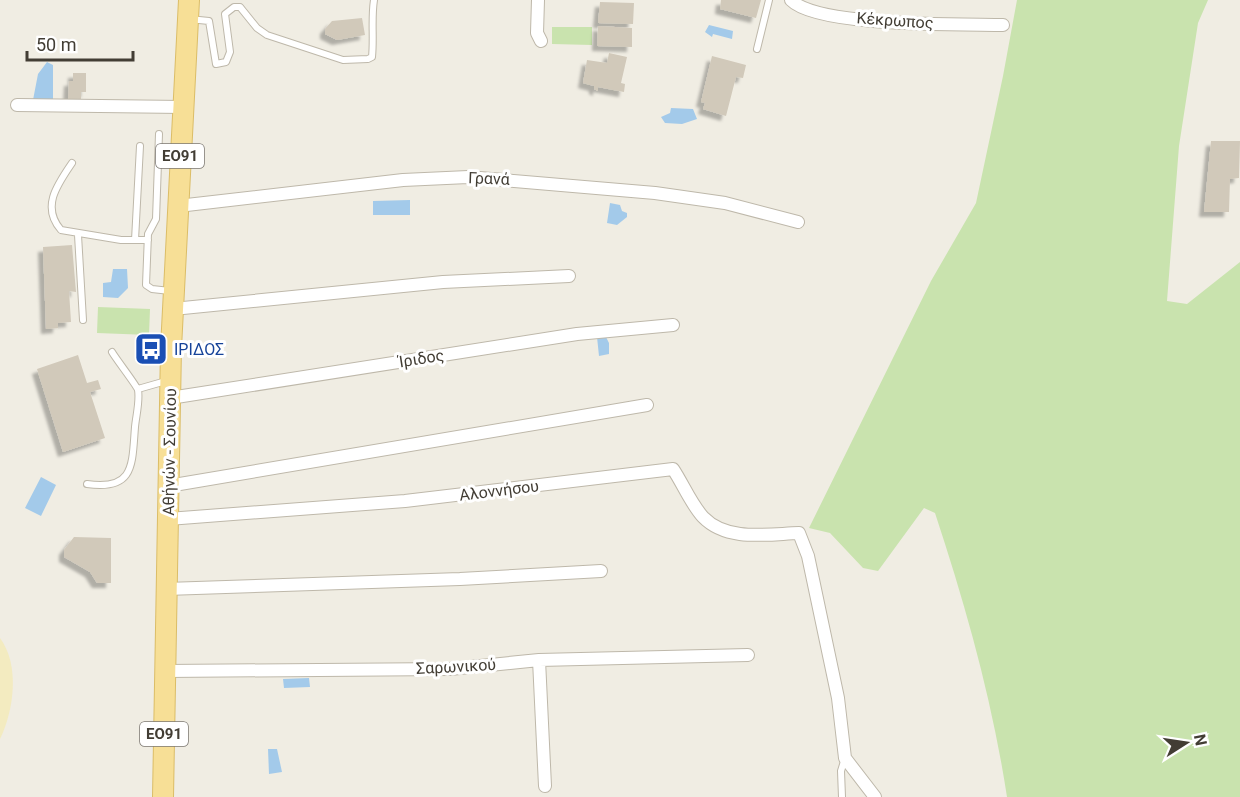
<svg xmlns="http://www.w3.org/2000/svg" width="1240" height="797" font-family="Roboto,sans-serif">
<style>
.green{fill:#c9e3ae}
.sand{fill:#f3ebc0}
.water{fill:#a3caea}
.building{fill:#d1c9ba;filter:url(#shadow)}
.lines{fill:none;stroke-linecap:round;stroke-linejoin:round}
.lane-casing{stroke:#beb8aa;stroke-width:8}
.street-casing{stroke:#beb8aa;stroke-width:14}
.primary-casing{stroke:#dbbd67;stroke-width:22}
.lane{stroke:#fff;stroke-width:6}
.street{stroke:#fff;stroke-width:12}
.primary{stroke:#f7df96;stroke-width:20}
.labels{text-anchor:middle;stroke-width:6;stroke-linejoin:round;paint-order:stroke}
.shield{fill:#fff;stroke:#7b7771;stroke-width:1.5}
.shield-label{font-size:15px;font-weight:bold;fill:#423d34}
.street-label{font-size:16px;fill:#423d34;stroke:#fff}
.transit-label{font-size:16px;fill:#164399;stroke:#fff;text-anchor:start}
</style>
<defs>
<filter id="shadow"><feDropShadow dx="-5" dy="5" stdDeviation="1.5" flood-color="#0004"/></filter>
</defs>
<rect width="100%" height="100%" fill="#f0ede3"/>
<path class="green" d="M 1017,0 L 1208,0 L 1198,23 L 1179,146 L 1167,301 L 1187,304 L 1240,262 L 1240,797 L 1007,797 C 992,699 966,607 935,513 L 924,508 L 878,571 L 863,568 L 830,533 L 809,528 L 931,281 L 976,203 L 1003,76 Z
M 552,27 L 592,27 L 592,45 L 552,44 Z
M 98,307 L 150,309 L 149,335 L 97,333 Z"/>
<path class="sand" d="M 0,638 C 20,665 14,710 0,739 Z"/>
<path class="water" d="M 709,25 L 733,31 L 732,39 L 713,34 L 712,37 L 705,32 Z
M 47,62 L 53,65 L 53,100 L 33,100 L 38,74 Z
M 671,108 L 693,109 L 697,119 L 682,124 L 665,123 L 661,117 L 670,113 Z
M 410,200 L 410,215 L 373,215 L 373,201 Z
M 610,203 L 620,205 L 622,211 L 627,213 L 627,217 L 617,225 L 607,223 Z
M 113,269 L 127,269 L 128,288 L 118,298 L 103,297 L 103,283 L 111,282 Z
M 597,337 L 606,337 L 609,343 L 609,354 L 599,356 Z
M 41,477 L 56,485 L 41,516 L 25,508 Z
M 309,678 L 310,687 L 284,688 L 283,679 Z
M 268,749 L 277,749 L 282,772 L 269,774 Z"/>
<path class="building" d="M 721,0 L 761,0 L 756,18 L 720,9 Z
M 600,2 L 634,3 L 633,24 L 598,23 Z
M 362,18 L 365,35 L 337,40 L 325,34 L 325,29 L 332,21 Z
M 598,26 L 632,28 L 632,47 L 597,46 Z
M 609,53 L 627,57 L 621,83 L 625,84 L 624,92 L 598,87 L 598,91 L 594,89 L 594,86 L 583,83 L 587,60 L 607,63 Z
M 712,56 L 746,65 L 743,78 L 736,77 L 726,116 L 703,109 L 705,103 L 701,102 Z
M 73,73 L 86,73 L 86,92 L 81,92 L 81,101 L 68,100 L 69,81 L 73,81 Z
M 1211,141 L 1240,141 L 1239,178 L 1230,179 L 1229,212 L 1204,212 Z
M 72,245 L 76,292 L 69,291 L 71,322 L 58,323 L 58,328 L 46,329 L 43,247 Z
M 78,355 L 87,383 L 98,380 L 101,389 L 90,392 L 105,438 L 63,452 L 37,369 Z
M 74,537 L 111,538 L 111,583 L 97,583 L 90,572 L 64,557 L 64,550 Z"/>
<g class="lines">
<g class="lane-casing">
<path id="lane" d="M 189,19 L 209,21 L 216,64 L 226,62 L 230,52 L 225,14 L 234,7 L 240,7 L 257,28 L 267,35 L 343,60 L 368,59 L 372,57 C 374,38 371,19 374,0
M 757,49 L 769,0
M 159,134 L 156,219 L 148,234 L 146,285 L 152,289 L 170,291
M 72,163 C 57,185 41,207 61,230 L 121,240 L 148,240
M 78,235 L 83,320
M 135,240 L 140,146
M 138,389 L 166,381
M 87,484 C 135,491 132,464 135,427 C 136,416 140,401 138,390 C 137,386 116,359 112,352
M 842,797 L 841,771 L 845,758"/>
</g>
<g class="street-casing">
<path id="street" d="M 538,0 L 537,33 L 541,41
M 791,0 C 817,27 961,24 1003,25
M 17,105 L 183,107
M 178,206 L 403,180 L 468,177 L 655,193 L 725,203 L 798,222
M 173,309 L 443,282 L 569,276
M 170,398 L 577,334 L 673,325
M 168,486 L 647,405
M 168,519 L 405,501 L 673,469 C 683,484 691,504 703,517 C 727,542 768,534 799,533 L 808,556 L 838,698 L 845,758 L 875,797
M 166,589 L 460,579 L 601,571
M 539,660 L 545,786
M 165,671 L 450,669 L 539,660 L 748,655"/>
</g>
<g class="primary-casing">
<path id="primary" d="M 163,797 L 171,348 L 189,0"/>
</g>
<use href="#lane" class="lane"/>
<use href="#street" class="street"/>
<use href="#primary" class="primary"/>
</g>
<defs>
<g id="bus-square" transform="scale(1.725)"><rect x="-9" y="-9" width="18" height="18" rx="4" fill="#1a4fb4" stroke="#fff"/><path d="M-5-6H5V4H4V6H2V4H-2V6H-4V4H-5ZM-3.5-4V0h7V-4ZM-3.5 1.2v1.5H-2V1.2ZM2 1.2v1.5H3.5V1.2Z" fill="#fff"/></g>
</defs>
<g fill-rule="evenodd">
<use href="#bus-square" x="151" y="349"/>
</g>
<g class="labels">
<g class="shield">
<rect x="156" y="144" width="48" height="24" rx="4.5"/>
<rect x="140" y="722" width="48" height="24" rx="4.5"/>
</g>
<g class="shield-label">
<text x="180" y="161">ΕΟ91</text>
<text x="164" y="739">ΕΟ91</text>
</g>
<g class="street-label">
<text transform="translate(895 20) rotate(4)" y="6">Κέκρωπος</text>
<text transform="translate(489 178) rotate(2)" y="6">Γρανά</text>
<text transform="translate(421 358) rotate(-9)" y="6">Ίριδος</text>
<text transform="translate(169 452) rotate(-89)" y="6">Αθήνών - Σουνίου</text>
<text transform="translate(499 490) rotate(-7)" y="6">Αλοννήσου</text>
<text transform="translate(456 666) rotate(-3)" y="6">Σαρωνικού</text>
</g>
<g class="transit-label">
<text x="174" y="355">ΙΡΙΔΟΣ</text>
</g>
</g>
<g transform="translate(1186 743) rotate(78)" stroke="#ffffff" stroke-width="4.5" paint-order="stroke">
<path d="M0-4.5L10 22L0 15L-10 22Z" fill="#423d34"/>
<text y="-9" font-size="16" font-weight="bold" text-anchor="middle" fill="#423d34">N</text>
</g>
<path d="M27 51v9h106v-9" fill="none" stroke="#423d34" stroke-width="3"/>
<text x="36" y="51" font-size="18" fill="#423d34" stroke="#ffffff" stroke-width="4.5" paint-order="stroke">50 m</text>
</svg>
